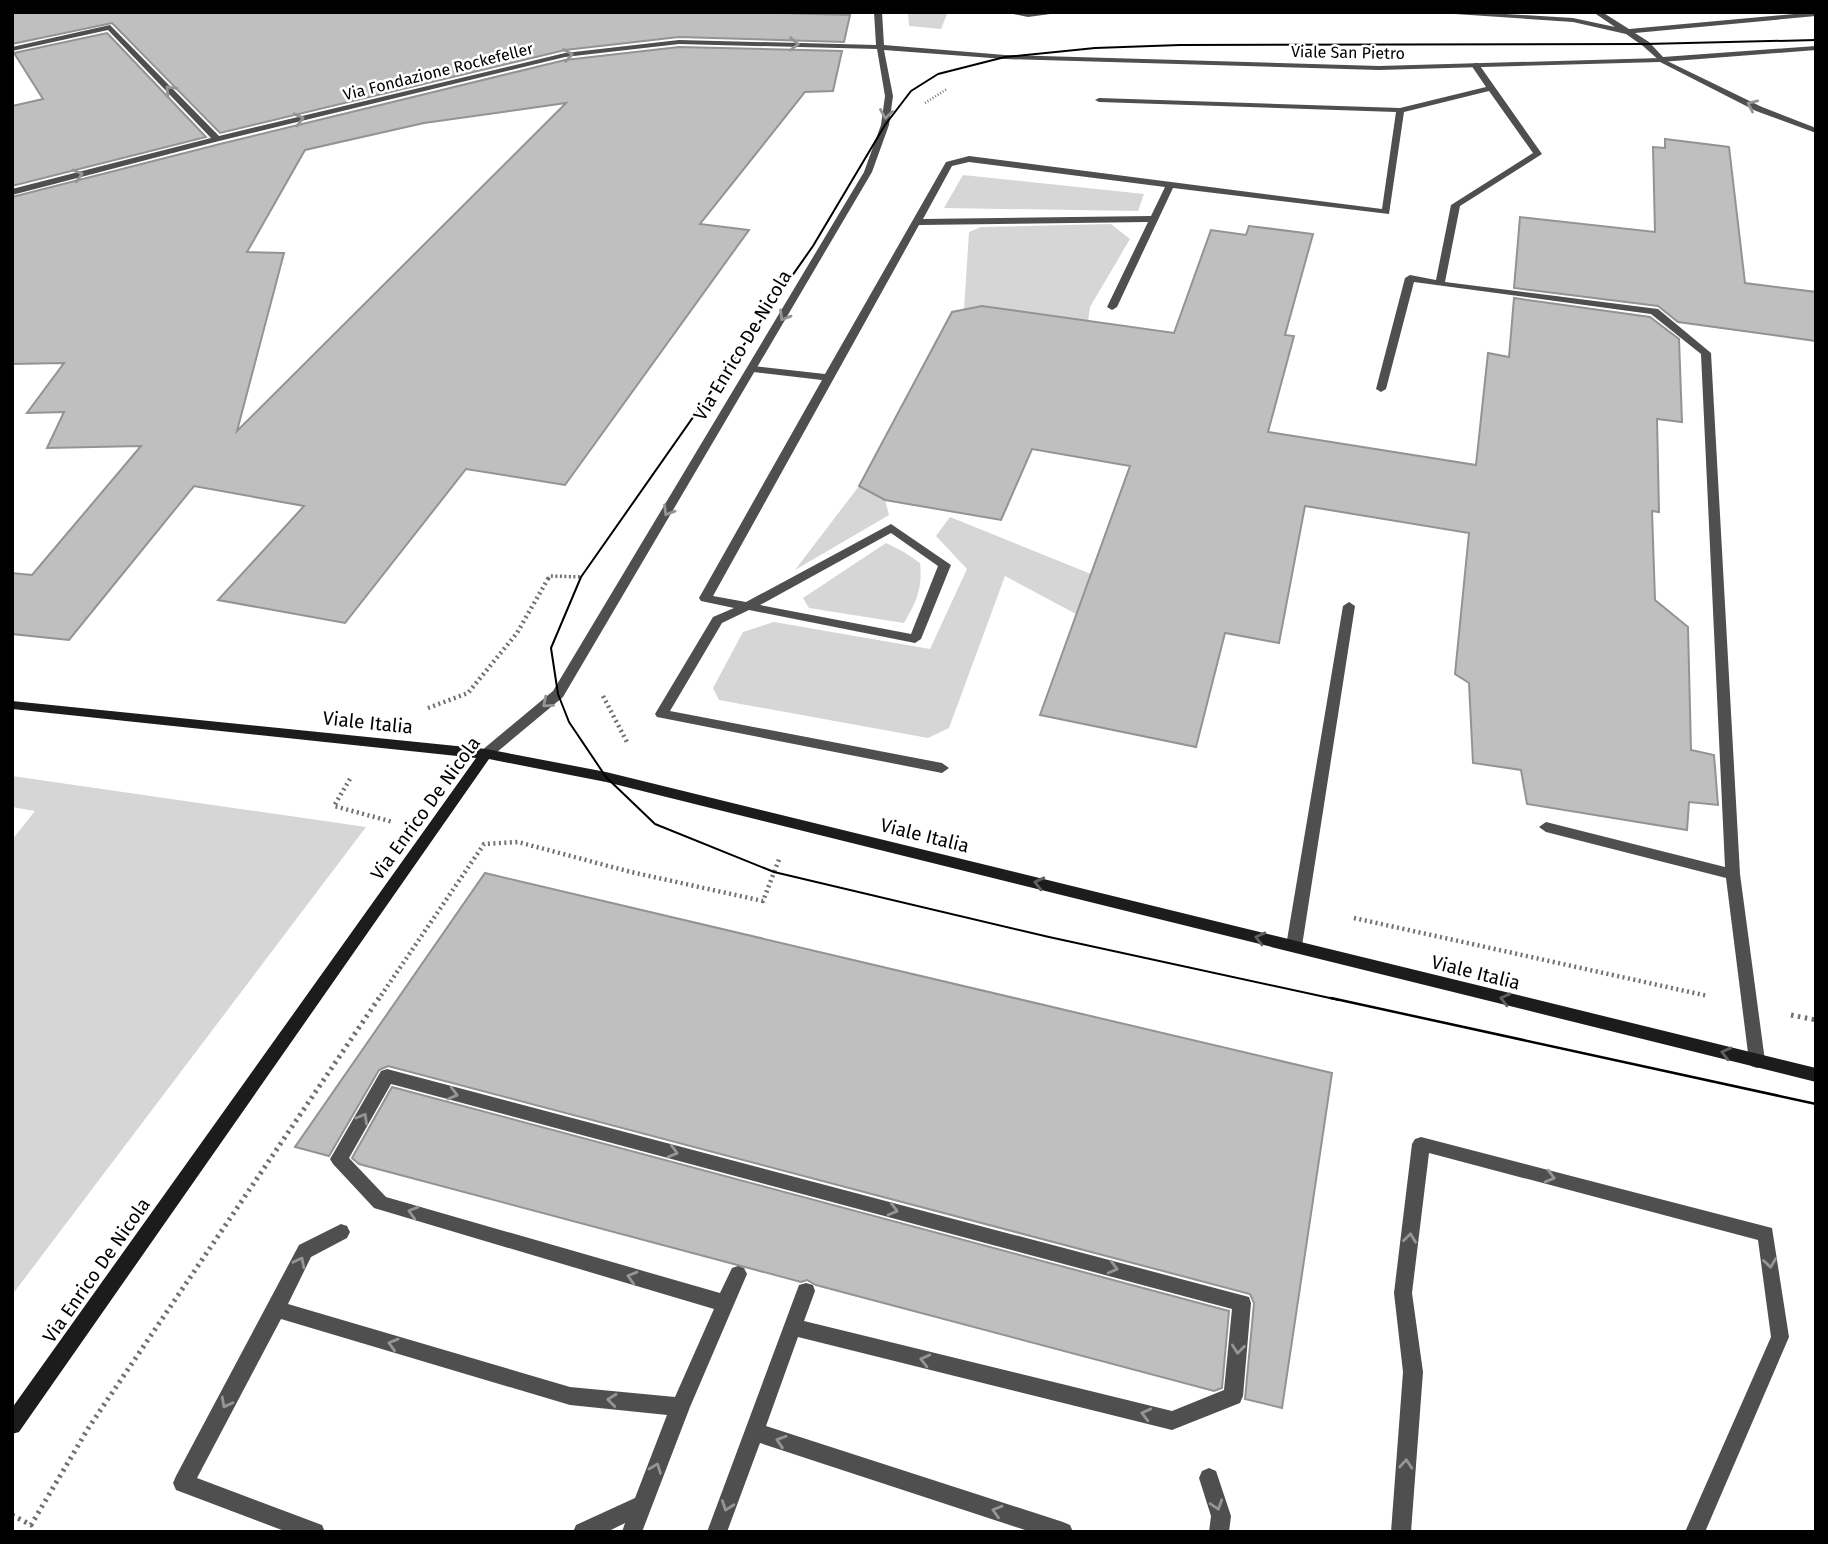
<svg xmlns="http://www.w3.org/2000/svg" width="1828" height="1544" font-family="'Fira Sans',sans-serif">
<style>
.green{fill:#d6d6d6}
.building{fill:#bfbfbf;stroke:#939393;stroke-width:2;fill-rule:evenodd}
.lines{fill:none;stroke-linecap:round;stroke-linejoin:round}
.path-far3{stroke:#717171;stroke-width:2.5;stroke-dasharray:1 2;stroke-linecap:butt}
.path-far2{stroke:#717171;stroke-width:3.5;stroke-dasharray:2 2.5;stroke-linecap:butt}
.path-far1{stroke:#717171;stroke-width:4.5;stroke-dasharray:2 3.5;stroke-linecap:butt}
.path{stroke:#717171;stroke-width:5;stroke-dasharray:2.5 4.5;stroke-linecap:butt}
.lane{fill:#4f4f4f;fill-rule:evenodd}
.street{fill:#4f4f4f;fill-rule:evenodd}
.secondary{fill:#1c1c1c;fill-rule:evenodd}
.tram-far1{stroke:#000;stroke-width:2}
.tram{stroke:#000;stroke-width:2.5}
.oneway{stroke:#959595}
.oneway2{stroke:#606060}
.labels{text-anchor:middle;stroke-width:5;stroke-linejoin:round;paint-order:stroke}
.far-street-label{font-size:16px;fill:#000;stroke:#fff}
.street-label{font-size:19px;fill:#000;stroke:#fff}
</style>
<rect width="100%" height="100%" fill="#fff"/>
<path class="green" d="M 908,12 L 948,12 L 941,29 L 909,26 Z
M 963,175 L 1144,194 L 1138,211 L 944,208 Z
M 1111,224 L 1130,239 L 1090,307 L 1088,321 L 964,310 L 969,232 L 981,227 Z
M 859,486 L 885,500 L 889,515 L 795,570 Z
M 950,517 L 1091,574 L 1076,614 L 1005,576 L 949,728 L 928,738 L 719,700 L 713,688 L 743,632 L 774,622 L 930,649 L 967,569 L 936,536 Z
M 886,543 L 904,552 L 920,563 C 923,588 916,603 904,623 L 809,608 L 803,598 Z
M 12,776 L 366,827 L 12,1295 L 12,840 L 35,811 L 12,807 Z"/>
<path class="building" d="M 12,12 L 741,12 L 850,15 L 844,42 L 679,37 L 565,50 L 220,133 L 112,23 L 12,44 Z
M 107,33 L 206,137 L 12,186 L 12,106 L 43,99 L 14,53 Z
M 679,47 L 842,51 L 833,91 L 805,92 L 700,224 L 749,230 L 565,485 L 466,469 L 345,623 L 218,600 L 304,506 L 194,486 L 69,640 L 12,634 L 12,573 L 32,575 L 141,446 L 47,448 L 64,412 L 27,413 L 64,363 L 12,364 L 12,197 L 220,144 L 565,60 ZM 566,103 L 237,431 L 284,253 L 247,252 L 305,150 L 424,123 Z
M 1665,139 L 1729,147 L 1745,283 L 1816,292 L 1816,341 L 1678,322 L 1658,306 L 1514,288 L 1520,217 L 1655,232 L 1653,147 L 1665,148 Z
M 1249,226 L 1313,234 L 1285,335 L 1294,336 L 1268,432 L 1476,465 L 1488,353 L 1509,357 L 1514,298 L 1650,317 L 1679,339 L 1682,422 L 1657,419 L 1659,512 L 1652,511 L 1655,600 L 1688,627 L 1691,750 L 1714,755 L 1718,805 L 1689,802 L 1687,830 L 1527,804 L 1521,770 L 1473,763 L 1469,683 L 1455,674 L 1469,533 L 1305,506 L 1279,643 L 1225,633 L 1196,747 L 1040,715 L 1130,466 L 1032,449 L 1001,520 L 885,500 L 859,486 L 952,312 L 982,306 L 1174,333 L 1211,230 L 1246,235 Z
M 485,873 L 1332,1073 L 1282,1408 L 1245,1399 L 1254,1303 L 1250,1294 L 388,1066 L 379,1070 L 329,1156 L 295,1147 Z
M 392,1087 L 1229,1311 L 1222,1388 L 1214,1391 L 816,1285 L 807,1280 L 801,1282 L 359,1164 L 352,1158 Z"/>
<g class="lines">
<path class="path-far3" d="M 925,103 L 947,89"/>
<path class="path-far2" d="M 548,579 L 550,576 L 582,577"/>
<path class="path-far1" d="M 603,696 L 628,744
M 428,708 L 468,693 L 517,633 L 549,577
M 350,779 L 334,806 L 393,822
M 1354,918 L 1708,996
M 378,1000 L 484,844 L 518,842 L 631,872 L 763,901 L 780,857"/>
<path class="path" d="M 1791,1015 L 1816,1020
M 12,1515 L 31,1525 L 89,1427 L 379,998"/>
<path class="lane" d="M 1003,12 L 1065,12 L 1028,17 Z
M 1425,12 L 1474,12 L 1573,18 L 1615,27 L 1593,12 L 1602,12 L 1629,29 L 1816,12 L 1816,16 L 1635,33 L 1649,42 L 1663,57 L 1816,46 L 1816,50 L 1661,62 L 1643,46 L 1626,34 L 1573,22 Z
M 1475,63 L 1478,63 L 1542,154 L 1460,206 L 1445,282 L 1658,309 L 1711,353 L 1740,874 L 1765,1061 L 1763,1066 L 1757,1068 L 1751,1066 L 1749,1061 L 1726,878 L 1546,832 L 1539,827 L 1546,822 L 1725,867 L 1701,354 L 1651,314 L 1414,282 L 1386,389 L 1381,392 L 1376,389 L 1405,278 L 1410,275 L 1436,280 L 1451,205 L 1533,153 L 1489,91 L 1404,112 L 1389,214 L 1173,188 L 1117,307 L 1112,310 L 1107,307 L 1148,222 L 919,225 L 713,596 L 746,602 L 891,524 L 951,565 L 921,639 L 915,643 L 749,610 L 722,623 L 670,711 L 942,763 L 949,768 L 942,773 L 657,717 L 655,714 L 713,617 L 734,608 L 701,601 L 699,598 L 822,380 L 753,372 L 748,369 L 753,366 L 825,374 L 946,162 L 969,156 L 1382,209 L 1396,112 L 1099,102 L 1095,100 L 1099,98 L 1400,108 L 1486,87 L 1471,65 ZM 969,162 L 1165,187 L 1151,216 L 923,219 L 952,166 ZM 891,533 L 938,566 L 911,634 L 760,605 Z
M 1349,602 L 1355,606 L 1302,946 L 1299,950 L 1289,950 L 1286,946 L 1343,606 Z
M 387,1069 L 1249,1297 L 1251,1303 L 1243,1396 L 1240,1403 L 1172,1430 L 798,1337 L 766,1426 L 1063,1522 L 1070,1525 L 1073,1532 L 1031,1532 L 760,1443 L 727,1532 L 707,1532 L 799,1285 L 806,1283 L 813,1285 L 815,1291 L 804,1321 L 1172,1411 L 1224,1390 L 1232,1309 L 391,1084 L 349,1158 L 386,1197 L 720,1293 L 732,1268 L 738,1266 L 744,1268 L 747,1274 L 690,1407 L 642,1532 L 622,1532 L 625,1523 L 607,1532 L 573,1532 L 576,1525 L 635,1498 L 667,1415 L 570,1405 L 281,1319 L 197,1478 L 322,1525 L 325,1532 L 287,1532 L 176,1490 L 173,1483 L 176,1476 L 299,1245 L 341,1224 L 347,1226 L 350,1232 L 347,1238 L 311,1257 L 288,1304 L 570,1387 L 675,1397 L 714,1309 L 374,1208 L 333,1164 L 330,1159 L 333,1154 L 381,1071 Z
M 1421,1137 L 1772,1228 L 1789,1337 L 1705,1532 L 1685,1532 L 1771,1337 L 1758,1240 L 1429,1153 L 1412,1293 L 1423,1372 L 1411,1532 L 1391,1532 L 1403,1372 L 1394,1293 L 1412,1144 L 1415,1139 Z
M 1209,1468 L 1216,1471 L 1231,1516 L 1229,1532 L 1209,1532 L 1211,1516 L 1199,1478 L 1202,1471 Z"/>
<path class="street" d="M 874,12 L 882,12 L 884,45 L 1005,55 L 1379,66 L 1661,58 L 1762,107 L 1816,128 L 1816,133 L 1756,111 L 1660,62 L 1379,70 L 1005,59 L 884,50 L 893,96 L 889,125 L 872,172 L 563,697 L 491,757 L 481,757 L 479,754 L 481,751 L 553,691 L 864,172 L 881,125 L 885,96 L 877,49 L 679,44 L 565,57 L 219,141 L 12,195 L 12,189 L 211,138 L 108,30 L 12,51 L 12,47 L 110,25 L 219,136 L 565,53 L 679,40 L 876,45 Z"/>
<path class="secondary" d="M 12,701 L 486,749 L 606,772 L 1816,1068 L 1816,1082 L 606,782 L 489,759 L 19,1432 L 12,1434 L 12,1408 L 476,758 L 12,709 Z"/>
<path class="tram-far1" d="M 1339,1000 L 1049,937 L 774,872 L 655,824 L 606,777 L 569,722 L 558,694 L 551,648 L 581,577 L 813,246 L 885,125 L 911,91 L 938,74 L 1005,57 L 1095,48 L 1180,45 L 1646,44 L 1816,40"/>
<path class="tram" d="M 1331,998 L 1816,1104"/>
</g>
<defs><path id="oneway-chevron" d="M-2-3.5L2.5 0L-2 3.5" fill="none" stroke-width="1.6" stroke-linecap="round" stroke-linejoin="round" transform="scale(1.75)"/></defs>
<g class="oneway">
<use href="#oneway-chevron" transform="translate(794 44) rotate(1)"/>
<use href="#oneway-chevron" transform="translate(568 55) rotate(-9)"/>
<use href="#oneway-chevron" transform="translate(170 90) rotate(-134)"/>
<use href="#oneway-chevron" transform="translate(1752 105) rotate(-155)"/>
<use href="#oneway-chevron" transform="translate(886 114) rotate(99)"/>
<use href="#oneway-chevron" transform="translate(299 119) rotate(-14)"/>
<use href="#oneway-chevron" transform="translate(78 175) rotate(-15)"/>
<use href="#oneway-chevron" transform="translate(784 316) rotate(121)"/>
<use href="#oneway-chevron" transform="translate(668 511) rotate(121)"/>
<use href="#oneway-chevron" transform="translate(547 703) rotate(140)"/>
<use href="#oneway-chevron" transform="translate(453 1094) rotate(15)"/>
<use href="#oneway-chevron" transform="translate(363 1118) rotate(-60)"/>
<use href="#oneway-chevron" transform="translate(673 1152) rotate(15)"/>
<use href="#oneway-chevron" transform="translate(1550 1177) rotate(15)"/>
<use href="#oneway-chevron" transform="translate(893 1210) rotate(15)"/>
<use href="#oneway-chevron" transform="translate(413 1212) rotate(-164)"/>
<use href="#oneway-chevron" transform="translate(1410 1238) rotate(-83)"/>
<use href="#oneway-chevron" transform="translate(300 1262) rotate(-63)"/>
<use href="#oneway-chevron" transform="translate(1770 1263) rotate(82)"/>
<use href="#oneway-chevron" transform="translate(1113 1268) rotate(15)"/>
<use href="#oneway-chevron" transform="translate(632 1277) rotate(-164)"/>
<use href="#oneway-chevron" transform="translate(393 1344) rotate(-164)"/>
<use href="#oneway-chevron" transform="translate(1238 1349) rotate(96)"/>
<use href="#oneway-chevron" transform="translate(925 1360) rotate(-166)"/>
<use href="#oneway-chevron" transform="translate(612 1400) rotate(-174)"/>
<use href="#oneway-chevron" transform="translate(226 1403) rotate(118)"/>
<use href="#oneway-chevron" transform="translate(1146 1414) rotate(-166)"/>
<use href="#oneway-chevron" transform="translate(781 1441) rotate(-162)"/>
<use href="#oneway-chevron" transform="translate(1406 1464) rotate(-85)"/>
<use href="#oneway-chevron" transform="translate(656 1468) rotate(-69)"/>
<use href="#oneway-chevron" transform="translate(1217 1505) rotate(72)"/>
<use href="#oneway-chevron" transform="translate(727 1506) rotate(110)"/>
<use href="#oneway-chevron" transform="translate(997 1511) rotate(-163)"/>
</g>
<g class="oneway2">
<use href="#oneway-chevron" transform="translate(1039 883) rotate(-166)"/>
<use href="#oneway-chevron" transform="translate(1260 938) rotate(-166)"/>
<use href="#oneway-chevron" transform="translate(1505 999) rotate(-166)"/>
<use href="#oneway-chevron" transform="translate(1726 1053) rotate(-166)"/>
</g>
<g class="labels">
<g class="far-street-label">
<text transform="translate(1348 52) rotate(1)" y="6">Viale San Pietro</text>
<text transform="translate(438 71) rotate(-14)" y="6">Via Fondazione Rockefeller</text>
</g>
<g class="street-label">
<text transform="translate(742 345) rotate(-59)" y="7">Via Enrico De Nicola</text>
<text transform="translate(368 722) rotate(6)" y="7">Viale Italia</text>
<text transform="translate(425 808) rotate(-54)" y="7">Via Enrico De Nicola</text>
<text transform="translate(925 835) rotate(14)" y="7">Viale Italia</text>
<text transform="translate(1476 972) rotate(14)" y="7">Viale Italia</text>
<text transform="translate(96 1270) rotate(-55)" y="7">Via Enrico De Nicola</text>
</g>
</g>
<rect width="1828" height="1544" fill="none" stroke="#000000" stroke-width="28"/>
</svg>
